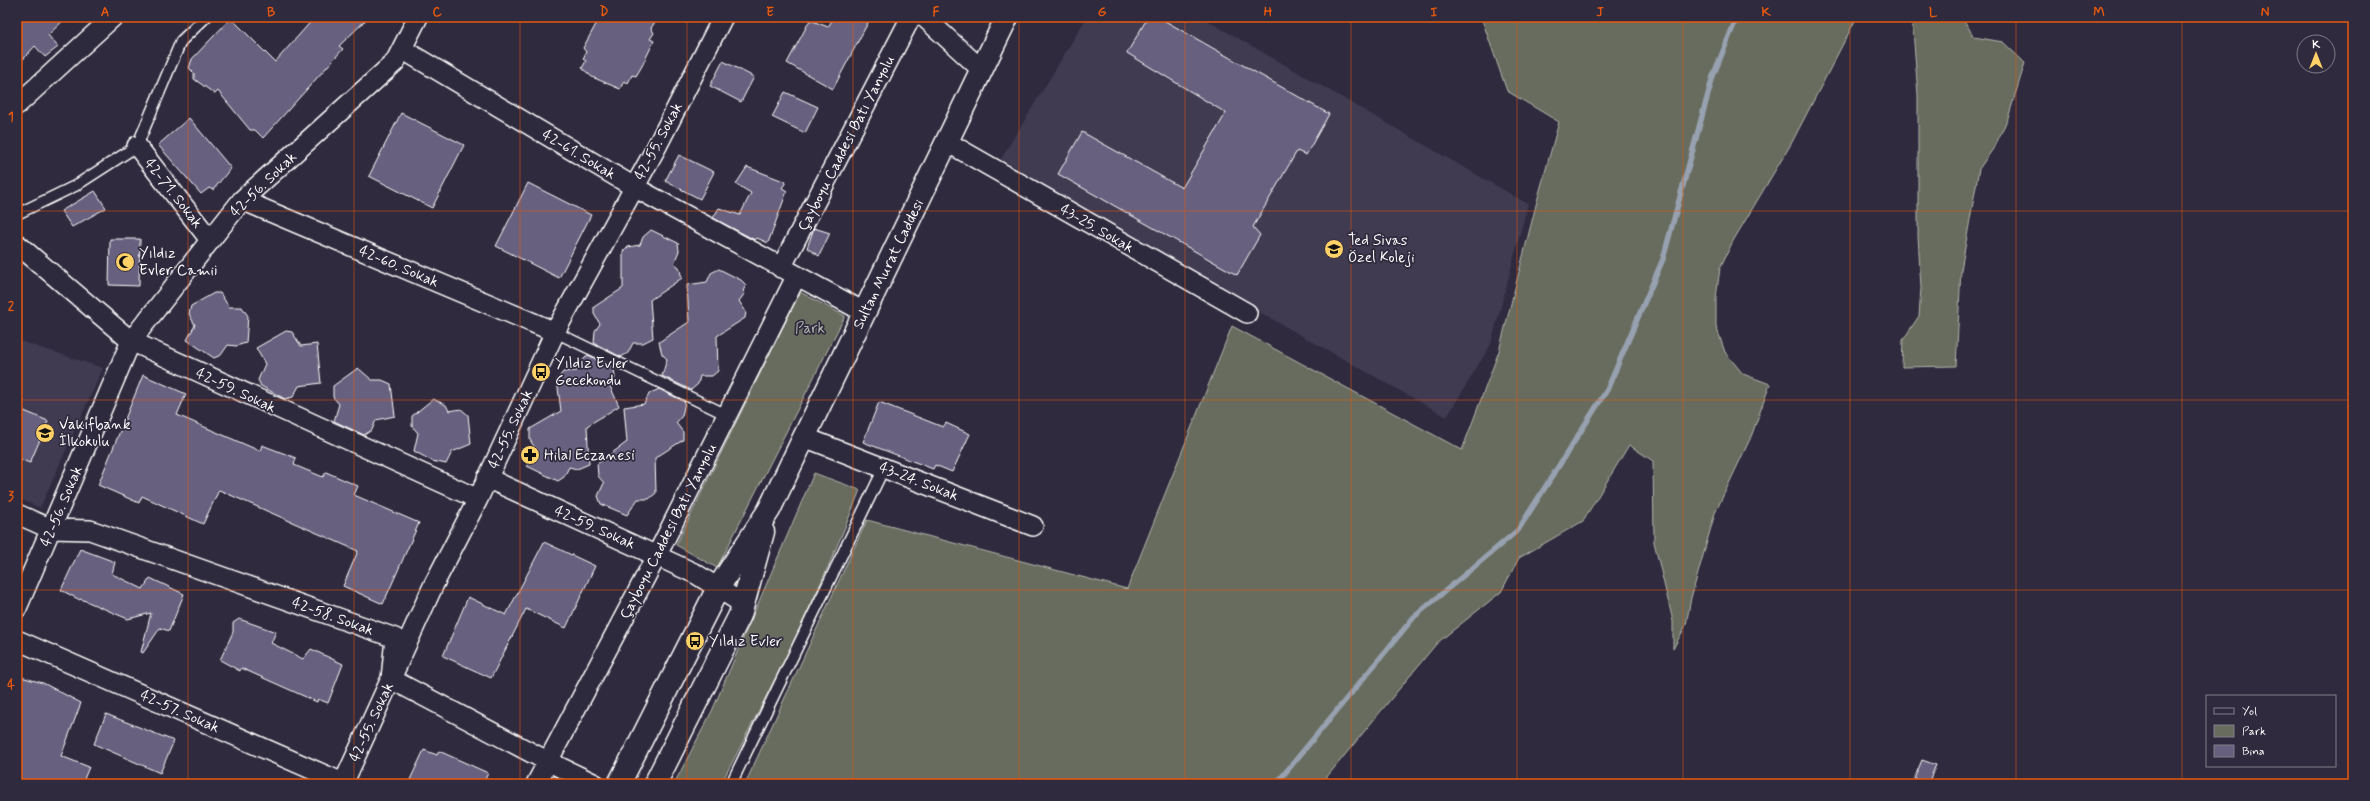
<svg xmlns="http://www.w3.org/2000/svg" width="2370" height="801" font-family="Mynerve,sans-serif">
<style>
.built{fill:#403a51}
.green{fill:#686c5e;stroke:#b4b6ae}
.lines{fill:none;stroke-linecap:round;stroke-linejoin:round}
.stream{stroke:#97a1b0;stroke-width:5.5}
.building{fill:#67617f;stroke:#fff}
.service-casing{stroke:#fff;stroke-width:13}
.minor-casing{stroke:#fff;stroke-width:22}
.tertiary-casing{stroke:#fff;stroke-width:25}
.service{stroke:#2f2a3d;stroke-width:10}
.minor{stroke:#2f2a3d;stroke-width:19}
.tertiary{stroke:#2f2a3d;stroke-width:22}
.grid{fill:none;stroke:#e8590c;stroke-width:1;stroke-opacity:0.55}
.labels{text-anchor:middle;stroke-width:3.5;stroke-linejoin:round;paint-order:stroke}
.street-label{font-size:15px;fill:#fff;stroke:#2f2a3d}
.poi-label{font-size:15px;fill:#fff;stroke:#2f2a3d;text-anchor:start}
.park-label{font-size:15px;fill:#b4b6ae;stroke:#2f2a3d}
.neatline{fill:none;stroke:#e8590c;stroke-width:1.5}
.grid-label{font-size:13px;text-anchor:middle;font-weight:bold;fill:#e8590c}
</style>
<rect width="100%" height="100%" fill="#2f2a3d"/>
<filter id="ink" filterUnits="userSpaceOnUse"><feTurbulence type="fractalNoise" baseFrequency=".025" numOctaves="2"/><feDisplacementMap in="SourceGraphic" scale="8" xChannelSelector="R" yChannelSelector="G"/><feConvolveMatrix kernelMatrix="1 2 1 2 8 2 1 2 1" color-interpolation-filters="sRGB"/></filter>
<g filter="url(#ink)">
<path class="built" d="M 1087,17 L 1201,17 L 1528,204 L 1491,344 L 1447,417 L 1225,293 L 1001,159 Z
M 17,340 L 103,368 L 40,508 L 17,498 Z"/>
<path class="green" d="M 1481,17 L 1857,17 L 1791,144 L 1733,241 L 1720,268 L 1716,298 L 1716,326 L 1725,352 L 1743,374 L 1770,384 L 1751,437 L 1715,513 L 1691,598 L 1686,625 L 1673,649 L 1673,621 L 1654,542 L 1653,461 L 1629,445 L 1583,521 L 1519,558 L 1501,592 L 1437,643 L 1321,784 L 745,784 L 867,520 L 1127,589 L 1232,326 L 1462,450 L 1499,351 L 1537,201 L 1559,122 L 1507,91 Z
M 1912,17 L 1962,17 L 1974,37 L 2003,42 L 2025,63 L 2008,118 L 1995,146 L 1979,169 L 1961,270 L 1956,366 L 1902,367 L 1903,340 L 1919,316 L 1921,288 L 1918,236 L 1918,95 Z
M 800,292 L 845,316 L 717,568 L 676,545 Z
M 814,473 L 860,490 C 821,591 771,688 721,784 L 674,784 L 712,711 Z"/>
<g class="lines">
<path class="stream" d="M 1276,784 L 1414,617 L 1518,530 L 1607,390 L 1663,259 L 1713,76 L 1737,17"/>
</g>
<path class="building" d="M 17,17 L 67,17 L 48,35 L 58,47 L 45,57 L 35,46 L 17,66 Z
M 315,17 L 369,17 L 339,46 L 343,49 L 263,138 L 255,130 L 250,130 L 218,91 L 215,94 L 194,79 L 194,73 L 189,68 L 192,59 L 231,18 L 275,62 Z
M 600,17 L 646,17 L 655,22 L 651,28 L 654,33 L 650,39 L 654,41 L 642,66 L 636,76 L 632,75 L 628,83 L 624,81 L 620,89 L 592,77 L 582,68 L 586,61 L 583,59 L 586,52 L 583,48 Z
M 834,17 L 871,17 L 833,89 L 787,63 L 810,20 L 828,27 Z
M 1148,17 L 1158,17 L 1329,114 L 1306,155 L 1297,151 L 1253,227 L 1260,235 L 1237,275 L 1058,174 L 1082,132 L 1182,188 L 1226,113 L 1127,53 Z
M 723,61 L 754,77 L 741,102 L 710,86 Z
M 785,92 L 818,107 L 805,133 L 772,117 Z
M 401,113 L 464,145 L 432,208 L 369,176 Z
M 189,118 L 231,168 L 213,190 L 209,188 L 201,194 L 158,145 Z
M 679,155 L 714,172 L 700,199 L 665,181 Z
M 747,167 L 786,182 L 782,188 L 787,191 L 768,243 L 757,238 L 755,240 L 713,218 L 719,208 L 740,215 L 751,193 L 736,184 Z
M 528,183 L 591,215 L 559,278 L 496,246 Z
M 95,191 L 106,208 L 72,227 L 61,211 Z
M 814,228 L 830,233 L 819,256 L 807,248 Z
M 651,230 L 678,243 L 679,251 L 674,263 L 679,267 L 682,278 L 650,300 L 653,338 L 643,343 L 633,343 L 628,353 L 621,357 L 594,343 L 595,331 L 600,324 L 594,314 L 594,307 L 623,288 L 623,251 L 628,247 L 640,245 L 643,237 Z
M 110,239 L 140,239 L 139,286 L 109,285 Z
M 719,269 L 741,280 L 746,285 L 743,291 L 745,293 L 739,301 L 746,312 L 745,318 L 717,336 L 718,371 L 712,376 L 700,376 L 698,384 L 691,390 L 662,376 L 667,359 L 662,354 L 659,342 L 689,322 L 687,285 L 707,282 L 711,273 Z
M 214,293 L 220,293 L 229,307 L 242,307 L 248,316 L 246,343 L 236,346 L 228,345 L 221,355 L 214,358 L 187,340 L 195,325 L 189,314 L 191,306 Z
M 286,331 L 292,332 L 301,346 L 317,344 L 321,383 L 299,386 L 293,397 L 285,399 L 261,386 L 258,380 L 265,364 L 256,348 Z
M 588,355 L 614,368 L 615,378 L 610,386 L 619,406 L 587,426 L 589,464 L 577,469 L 569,467 L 564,477 L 558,481 L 527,466 L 535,448 L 530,440 L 530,429 L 561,411 L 557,380 L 563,372 L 577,371 L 580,363 Z
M 358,368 L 372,380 L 382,380 L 391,384 L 395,416 L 376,420 L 372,430 L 364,435 L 334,421 L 339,404 L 333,397 L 333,386 Z
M 143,375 L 186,394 L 177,415 L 260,451 L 262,445 L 296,458 L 294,465 L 323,477 L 326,472 L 358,486 L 354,495 L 419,523 L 383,604 L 343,586 L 358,551 L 219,490 L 203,524 L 142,496 L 139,503 L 98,485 Z
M 659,389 L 685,402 L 682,416 L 676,423 L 683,432 L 683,440 L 655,458 L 656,493 L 649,499 L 638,499 L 627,515 L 601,504 L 598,496 L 604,483 L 598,476 L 597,464 L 627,442 L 624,407 L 644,404 L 649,394 Z
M 433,399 L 446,405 L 449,411 L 461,409 L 468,415 L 471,444 L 452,452 L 446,464 L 432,461 L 414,451 L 418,433 L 412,426 L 412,416 Z
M 879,402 L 943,427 L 946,423 L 970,434 L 952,472 L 935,465 L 933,469 L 863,442 Z
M 17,408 L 48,421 L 30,463 L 17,458 Z
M 544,542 L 595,566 L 566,628 L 526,609 L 491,678 L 443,656 L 468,597 L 506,615 Z
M 80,549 L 115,562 L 112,574 L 143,589 L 150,578 L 184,594 L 169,631 L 160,628 L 143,653 L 141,652 L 151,613 L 128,619 L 81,599 L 80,600 L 61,590 Z
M 239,619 L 276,632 L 271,643 L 303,659 L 311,649 L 343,664 L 328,703 L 318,699 L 317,702 L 241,668 L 240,671 L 220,660 L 233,632 L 233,623 Z
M 17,676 L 43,683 L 81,703 L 61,756 L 89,767 L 82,784 L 17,784 Z
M 106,714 L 174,741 L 160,773 L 94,744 Z
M 424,750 L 437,755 L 439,751 L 488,773 L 483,784 L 408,784 Z
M 1922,760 L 1936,765 L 1929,781 L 1914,779 Z"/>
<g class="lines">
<g class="service-casing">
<path id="service" d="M 17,214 L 75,186 L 137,146 L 181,41 L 206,17
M 555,332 L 727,415
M 731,784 L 884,468"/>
</g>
<g class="minor-casing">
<path id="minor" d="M 924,17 L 982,70
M 402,49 L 634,187 L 864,312
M 17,105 L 113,17
M 947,142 L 1247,313
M 137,146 L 210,240
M 242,200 L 555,332
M 17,244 L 131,341 L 478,499
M 781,268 L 911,17
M 804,437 L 1033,526
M 487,478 L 696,574 L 743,604
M 17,514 L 51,529 L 90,530 L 395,638 L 391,679 L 547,761 L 595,784
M 17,608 L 131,341 L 242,200 L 395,62 L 418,17
M 17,640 L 343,783
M 343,784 L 434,584 L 478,499 L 555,332 L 656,148 L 723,17
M 536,784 L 657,555 L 796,277"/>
</g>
<g class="tertiary-casing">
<path id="tertiary" d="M 619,784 L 718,588 L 769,510 L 1007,17
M 655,784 L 740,615 L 763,532"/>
</g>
<use href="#service" class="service"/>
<use href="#minor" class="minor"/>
<use href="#tertiary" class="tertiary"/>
</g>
</g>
<path class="grid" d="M 188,17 L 188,784M 354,17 L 354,784M 520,17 L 520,784M 687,17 L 687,784M 853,17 L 853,784M 1019,17 L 1019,784M 1185,17 L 1185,784M 1351,17 L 1351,784M 1517,17 L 1517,784M 1683,17 L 1683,784M 1850,17 L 1850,784M 2016,17 L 2016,784M 2182,17 L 2182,784M 17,211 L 2353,211M 17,400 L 2353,400M 17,590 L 2353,590"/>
<defs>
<g id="school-disc" transform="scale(1)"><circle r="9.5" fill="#ffd166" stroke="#2f2a3d"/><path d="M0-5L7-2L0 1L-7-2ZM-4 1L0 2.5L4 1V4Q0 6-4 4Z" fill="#111"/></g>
<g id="mosque-disc" transform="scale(1)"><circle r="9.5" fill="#ffd166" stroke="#2f2a3d"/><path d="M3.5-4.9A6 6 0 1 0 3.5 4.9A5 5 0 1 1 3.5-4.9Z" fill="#111"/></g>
<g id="bus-disc" transform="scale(1)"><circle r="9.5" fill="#ffd166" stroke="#2f2a3d"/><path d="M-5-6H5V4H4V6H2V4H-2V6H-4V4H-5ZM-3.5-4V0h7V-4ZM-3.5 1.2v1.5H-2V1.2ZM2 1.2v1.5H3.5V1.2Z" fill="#111"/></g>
<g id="pharmacy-disc" transform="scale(1)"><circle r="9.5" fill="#ffd166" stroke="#2f2a3d"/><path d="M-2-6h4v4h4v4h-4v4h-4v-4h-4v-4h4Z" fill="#111"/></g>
</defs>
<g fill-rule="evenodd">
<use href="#school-disc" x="1334" y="249"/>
<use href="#mosque-disc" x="125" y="262"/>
<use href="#bus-disc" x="541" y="372"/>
<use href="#school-disc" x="45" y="433"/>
<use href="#pharmacy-disc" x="530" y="455"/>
<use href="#bus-disc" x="695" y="641"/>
</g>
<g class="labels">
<g class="street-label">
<text transform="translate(658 141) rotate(-62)" y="5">42-55. Sokak</text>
<text transform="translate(846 143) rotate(-63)" y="5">Çayboyu Caddesi Batı Yanyolu</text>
<text transform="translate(579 154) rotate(31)" y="5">42-61. Sokak</text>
<text transform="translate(263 184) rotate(-44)" y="5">42-56. Sokak</text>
<text transform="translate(174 193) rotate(52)" y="5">42-71. Sokak</text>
<text transform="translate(1097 228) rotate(30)" y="5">43-25. Sokak</text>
<text transform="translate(888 264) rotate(-64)" y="5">Sultan Murat Caddesi</text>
<text transform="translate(399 266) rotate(23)" y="5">42-60. Sokak</text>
<text transform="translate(236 390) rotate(25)" y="5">42-59. Sokak</text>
<text transform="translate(510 429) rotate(-65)" y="5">42-55. Sokak</text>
<text transform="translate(919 481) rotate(21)" y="5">43-24. Sokak</text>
<text transform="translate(61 506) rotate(-67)" y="5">42-56. Sokak</text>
<text transform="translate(595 527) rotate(24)" y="5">42-59. Sokak</text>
<text transform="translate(668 531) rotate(-63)" y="5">Çayboyu Caddesi Batı Yanyolu</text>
<text transform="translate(333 616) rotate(20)" y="5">42-58. Sokak</text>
<text transform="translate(180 711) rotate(24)" y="5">42-57. Sokak</text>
<text transform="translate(371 722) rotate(-65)" y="5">42-55. Sokak</text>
</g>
<g class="poi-label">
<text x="1348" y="245">Ted Sivas<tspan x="1348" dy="17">Özel Koleji</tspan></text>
<text x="139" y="258">Yıldız<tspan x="139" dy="17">Evler Camii</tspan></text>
<text x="555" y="368">Yıldız Evler<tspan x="555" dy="17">Gecekondu</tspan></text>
<text x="59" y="429">Vakıfbank<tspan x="59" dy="17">İlkokulu</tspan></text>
<text x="544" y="460">Hilal Eczanesi</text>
<text x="709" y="646">Yıldız Evler</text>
</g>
<g class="park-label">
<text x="810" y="333">Park</text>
</g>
</g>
<rect width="2370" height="801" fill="none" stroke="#2f2a3d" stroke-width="44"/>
<rect x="2206" y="695" width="130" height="72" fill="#2f2a3d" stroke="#827f8b"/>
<rect x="2214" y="708" width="20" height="6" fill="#2f2a3d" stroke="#827f8b"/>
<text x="2242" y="715" font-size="12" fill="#ffffff">Yol</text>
<rect x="2214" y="725" width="20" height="12" fill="#686c5e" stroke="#827f8b"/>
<text x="2242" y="735" font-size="12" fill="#ffffff">Park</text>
<rect x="2214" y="745" width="20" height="12" fill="#67617f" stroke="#827f8b"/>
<text x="2242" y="755" font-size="12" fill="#ffffff">Bina</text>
<g transform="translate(2316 54)"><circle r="19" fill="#2f2a3d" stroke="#827f8b"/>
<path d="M0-3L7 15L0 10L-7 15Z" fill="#ffd166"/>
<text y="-6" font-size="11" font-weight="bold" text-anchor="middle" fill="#ffffff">K</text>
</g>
<rect x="22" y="22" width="2326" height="757" class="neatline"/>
<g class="grid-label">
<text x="105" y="16">A</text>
<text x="271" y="16">B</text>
<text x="437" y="16">C</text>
<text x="604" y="16">D</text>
<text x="770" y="16">E</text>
<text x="936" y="16">F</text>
<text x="1102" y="16">G</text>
<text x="1268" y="16">H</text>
<text x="1434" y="16">I</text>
<text x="1600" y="16">J</text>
<text x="1766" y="16">K</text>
<text x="1933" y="16">L</text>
<text x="2099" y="16">M</text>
<text x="2265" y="16">N</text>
<text x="11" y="121">1</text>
<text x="11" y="310">2</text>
<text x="11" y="500">3</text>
<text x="11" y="689">4</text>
</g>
</svg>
